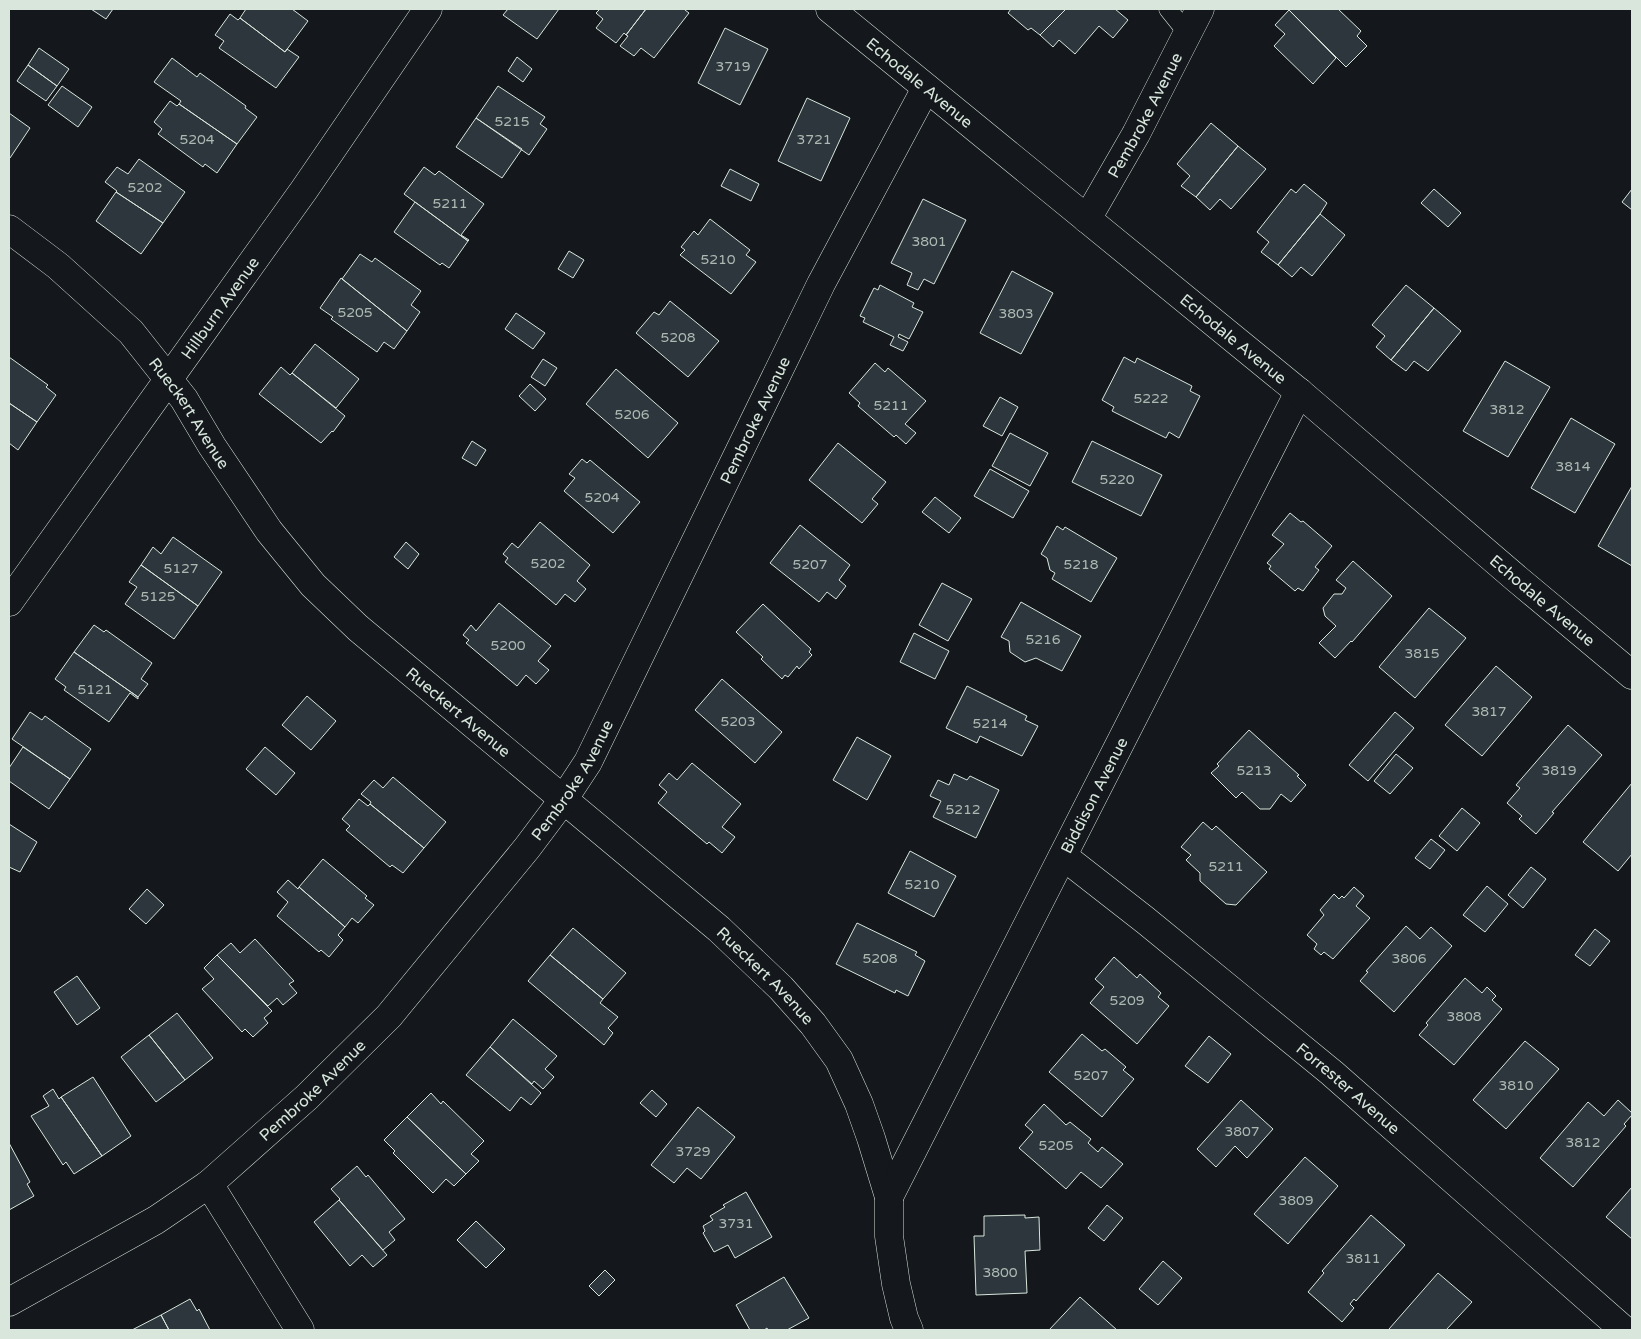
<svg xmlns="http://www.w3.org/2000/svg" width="1641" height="1339" font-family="'Varela Round',sans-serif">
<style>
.building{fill:#2c363c;stroke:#d8e6dc}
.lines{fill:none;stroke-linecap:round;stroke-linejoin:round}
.lane-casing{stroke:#d8e6dc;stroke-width:19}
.street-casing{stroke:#d8e6dc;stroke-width:29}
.secondary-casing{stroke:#d8e6dc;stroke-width:29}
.lane{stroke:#14181c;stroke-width:18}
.street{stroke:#14181c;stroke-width:28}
.secondary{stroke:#14181c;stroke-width:28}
.labels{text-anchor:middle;stroke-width:4;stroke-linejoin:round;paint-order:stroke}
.number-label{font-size:14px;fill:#adbab4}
.street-label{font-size:16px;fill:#d8e6dc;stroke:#14181c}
</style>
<rect width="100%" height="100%" fill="#14181c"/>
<path class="building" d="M 91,9 L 113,9 L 106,19 Z
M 246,9 L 292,9 L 308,21 L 285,52 L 240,18 Z
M 508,9 L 559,9 L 537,39 L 503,15 Z
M 600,9 L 646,9 L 626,35 L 624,33 L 616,43 L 596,28 L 603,19 L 596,13 Z
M 646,9 L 686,9 L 685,10 L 689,13 L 654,58 L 641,48 L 634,56 L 620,46 L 628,36 L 626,35 Z
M 1011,9 L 1066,9 L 1040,35 L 1031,28 L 1028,30 L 1008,13 Z
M 1066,9 L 1115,9 L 1128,20 L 1113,38 L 1099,26 L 1075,54 L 1059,40 L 1053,47 L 1040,35 Z
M 1290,9 L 1338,9 L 1361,31 L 1357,36 L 1367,46 L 1346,67 L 1289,10 Z
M 1289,10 L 1336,58 L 1313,84 L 1274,46 L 1285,34 L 1275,25 Z
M 230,14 L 238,20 L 240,18 L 285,52 L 287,49 L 299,57 L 276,88 L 219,48 L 224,41 L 215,35 Z
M 725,28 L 768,49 L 740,105 L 698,83 Z
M 39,48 L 69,69 L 57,86 L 28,65 Z
M 517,57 L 532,69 L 523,82 L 508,71 Z
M 172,58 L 197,77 L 200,73 L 246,106 L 245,108 L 257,117 L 237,144 L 179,104 L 181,101 L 154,82 Z
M 28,65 L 57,86 L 46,101 L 17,81 Z
M 62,86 L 92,107 L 78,127 L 48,105 Z
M 498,86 L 545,117 L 540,124 L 547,129 L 529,155 L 476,118 Z
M 807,98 L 850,118 L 821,181 L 778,161 Z
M 170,101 L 177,106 L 179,104 L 237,144 L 217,173 L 205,164 L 203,167 L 158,134 L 162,129 L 154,122 Z
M 9,113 L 30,128 L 10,158 L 9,157 Z
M 476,118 L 522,149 L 502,178 L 456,147 Z
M 1211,123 L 1238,146 L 1196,197 L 1181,186 L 1190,176 L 1177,164 Z
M 1238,146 L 1266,169 L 1231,209 L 1220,199 L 1210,210 L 1196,197 Z
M 139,159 L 185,192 L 163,223 L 116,192 L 117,191 L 105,182 L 117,167 L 128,174 Z
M 424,167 L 435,175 L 439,171 L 484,204 L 461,235 L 469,240 L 468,241 L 404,194 Z
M 730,169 L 759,184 L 751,201 L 721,186 Z
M 1304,184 L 1327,203 L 1320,214 L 1278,265 L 1261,252 L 1269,242 L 1257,232 L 1291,189 L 1296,193 Z
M 1434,189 L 1461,213 L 1448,227 L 1421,203 Z
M 1632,189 L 1632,210 L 1622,202 Z
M 116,192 L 163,223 L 141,254 L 96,221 Z
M 923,199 L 966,220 L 934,284 L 924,279 L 918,290 L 907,285 L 912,273 L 891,263 Z
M 415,202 L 468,241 L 449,268 L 442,263 L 440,265 L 394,232 Z
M 1320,214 L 1345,235 L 1312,276 L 1301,267 L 1292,277 L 1278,265 Z
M 710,219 L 750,250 L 746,255 L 756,262 L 731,294 L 680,255 L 685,250 L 681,247 L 694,231 L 698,235 Z
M 569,251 L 584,260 L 573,278 L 558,269 Z
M 360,254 L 372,262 L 375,258 L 421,291 L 411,305 L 420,312 L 407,331 L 342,279 Z
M 1012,271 L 1053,293 L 1021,354 L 980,333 Z
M 341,278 L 407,331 L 394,349 L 384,342 L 377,352 L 331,319 L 333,317 L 320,308 Z
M 880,285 L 914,303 L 912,307 L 923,312 L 909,339 L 899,334 L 898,337 L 908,342 L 903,351 L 890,345 L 894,337 L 863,322 L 865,318 L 860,316 L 874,288 L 878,290 Z
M 1406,285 L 1434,308 L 1391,360 L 1376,347 L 1385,336 L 1372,325 Z
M 670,301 L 719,341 L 688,377 L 636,333 L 654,312 L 659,315 Z
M 1434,308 L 1461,331 L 1428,371 L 1414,361 L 1406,371 L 1391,360 Z
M 516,313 L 545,333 L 533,349 L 505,329 Z
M 315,344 L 359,379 L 336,408 L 292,373 Z
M 9,357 L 48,385 L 46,387 L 56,395 L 37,422 L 9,403 Z
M 1124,357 L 1135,363 L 1137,358 L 1192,386 L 1190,391 L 1200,396 L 1179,438 L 1169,432 L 1166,438 L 1112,411 L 1114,407 L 1102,400 Z
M 543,359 L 557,368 L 545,386 L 531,377 Z
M 1505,361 L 1550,387 L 1508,457 L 1463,431 Z
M 875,363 L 885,372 L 888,368 L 926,401 L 905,424 L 916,433 L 906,444 L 896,435 L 894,437 L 858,406 L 860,403 L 849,393 Z
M 281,367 L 290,375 L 292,373 L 345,416 L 333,432 L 332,431 L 321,443 L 259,394 Z
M 616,369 L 678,423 L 648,458 L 586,404 Z
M 530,384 L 546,399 L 535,411 L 519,396 Z
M 1000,397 L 1018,407 L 1002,436 L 983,426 Z
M 9,403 L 37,422 L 18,450 L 9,443 Z
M 1571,418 L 1615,444 L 1575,513 L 1531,488 Z
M 1010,433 L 1048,453 L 1030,486 L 992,466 Z
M 472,441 L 486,450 L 476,466 L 462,458 Z
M 1092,441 L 1162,475 L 1141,516 L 1072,482 Z
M 838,443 L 886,482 L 872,499 L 878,504 L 862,523 L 809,480 Z
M 582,459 L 587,463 L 590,460 L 640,502 L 613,533 L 564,491 L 575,478 L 569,474 Z
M 990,469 L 1029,491 L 1013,518 L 974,496 Z
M 1632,486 L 1632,566 L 1598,546 Z
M 935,497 L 961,518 L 949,533 L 922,512 Z
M 1290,513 L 1301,522 L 1303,521 L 1332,546 L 1315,567 L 1319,570 L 1303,591 L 1298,588 L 1295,591 L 1269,569 L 1271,566 L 1267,563 L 1284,544 L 1272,535 Z
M 540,522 L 590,565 L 577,581 L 586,589 L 575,602 L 565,594 L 556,605 L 505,562 L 508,558 L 503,554 L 512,543 L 518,548 Z
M 800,525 L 850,565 L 839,580 L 846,586 L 836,599 L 827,592 L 819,602 L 770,563 Z
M 1057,526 L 1063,530 L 1065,527 L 1117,558 L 1091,602 L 1052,579 L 1055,573 L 1050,570 L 1047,558 L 1041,554 Z
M 173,537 L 222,572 L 198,606 L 141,565 L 153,547 L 161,554 Z
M 406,542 L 419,554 L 408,569 L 394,557 Z
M 1353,561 L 1392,596 L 1352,642 L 1351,641 L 1335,658 L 1319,643 L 1336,626 L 1325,616 L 1323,608 L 1334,594 L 1342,594 L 1346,588 L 1336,580 Z
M 141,565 L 198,606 L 174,639 L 125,604 L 137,587 L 129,582 Z
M 942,583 L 972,599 L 948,641 L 919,625 Z
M 1021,602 L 1081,636 L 1062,671 L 1036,658 L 1025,662 L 1010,652 L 1009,641 L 1001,637 Z
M 499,603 L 551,646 L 538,661 L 549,670 L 536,684 L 526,675 L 517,686 L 466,643 L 469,640 L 463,635 L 471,625 L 476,631 Z
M 763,604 L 811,649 L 809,652 L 812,655 L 799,669 L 797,666 L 788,677 L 785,675 L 782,679 L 761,659 L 763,657 L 736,632 Z
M 1429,608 L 1466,638 L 1415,698 L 1379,667 Z
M 94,625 L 104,632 L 106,630 L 152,663 L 141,679 L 148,684 L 138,697 L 74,652 Z
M 914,633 L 949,651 L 935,679 L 900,662 Z
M 74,652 L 138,697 L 138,699 L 130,693 L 109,722 L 64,690 L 66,687 L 55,679 Z
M 1496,666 L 1532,697 L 1482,756 L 1445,725 Z
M 722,679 L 782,732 L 755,763 L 695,710 Z
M 967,686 L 1027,716 L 1025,720 L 1038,726 L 1022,756 L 980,736 L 977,743 L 946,728 Z
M 307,696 L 336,721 L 311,750 L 282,725 Z
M 30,712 L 42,720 L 45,716 L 91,749 L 70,779 L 12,739 Z
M 1395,712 L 1414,728 L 1368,781 L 1349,765 Z
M 1568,725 L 1602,755 L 1552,812 L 1554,813 L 1536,834 L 1519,819 L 1522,816 L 1507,803 L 1520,788 L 1516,785 Z
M 1249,730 L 1299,775 L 1297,776 L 1306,785 L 1291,802 L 1281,794 L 1270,809 L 1260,809 L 1242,792 L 1236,798 L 1211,773 L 1219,766 L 1217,764 Z
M 857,737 L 891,756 L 867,800 L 833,780 Z
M 23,747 L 70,779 L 49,809 L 9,781 L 9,768 Z
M 265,747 L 295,773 L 276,795 L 246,769 Z
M 1396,754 L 1413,768 L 1390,794 L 1374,781 Z
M 692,763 L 741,804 L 722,827 L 735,837 L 722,853 L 709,842 L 707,844 L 658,803 L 667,792 L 659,785 L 669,773 L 677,780 Z
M 954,774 L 967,780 L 970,776 L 999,790 L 976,838 L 933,817 L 941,801 L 930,796 L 938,780 L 949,785 Z
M 393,777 L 446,822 L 424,848 L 370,804 L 371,802 L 361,794 L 374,780 L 383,788 Z
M 1632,783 L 1632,854 L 1618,871 L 1583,842 Z
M 359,799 L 368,806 L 370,804 L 424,848 L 403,873 L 392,865 L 390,867 L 346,830 L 350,826 L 342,819 Z
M 1462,808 L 1480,823 L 1457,851 L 1439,836 Z
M 1203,822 L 1212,830 L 1216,826 L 1267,872 L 1236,905 L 1226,904 L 1200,881 L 1200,873 L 1186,860 L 1191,855 L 1181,847 Z
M 9,824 L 37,842 L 20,872 L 9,867 Z
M 1431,839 L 1445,850 L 1430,869 L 1415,858 Z
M 910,851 L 956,876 L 934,917 L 888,893 Z
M 323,859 L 367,896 L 365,898 L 374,905 L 358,923 L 352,918 L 345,927 L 299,887 Z
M 1531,867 L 1546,879 L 1523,908 L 1508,895 Z
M 288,880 L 298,889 L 299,887 L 345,927 L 338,935 L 343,940 L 329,957 L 321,950 L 319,952 L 277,916 L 288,902 L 277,892 Z
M 1487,886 L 1508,904 L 1485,932 L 1463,915 Z
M 1354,887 L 1364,896 L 1356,906 L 1370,918 L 1333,959 L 1324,952 L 1321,955 L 1314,949 L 1317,944 L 1307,935 L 1324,915 L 1320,910 L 1334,894 L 1339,899 L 1342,896 L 1344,898 Z
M 147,889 L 164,905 L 146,924 L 129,909 Z
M 857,923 L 917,952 L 915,955 L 925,961 L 908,996 L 896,990 L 895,993 L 836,964 Z
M 1406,926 L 1420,939 L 1431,927 L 1452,946 L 1394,1012 L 1360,981 L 1368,972 L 1366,971 Z
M 573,928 L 626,973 L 603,999 L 550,955 Z
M 1595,929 L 1610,941 L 1590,966 L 1575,955 Z
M 255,939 L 294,981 L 289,984 L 297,993 L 283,1005 L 277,998 L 268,1006 L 217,955 L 231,943 L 240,953 Z
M 217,955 L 272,1011 L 264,1018 L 268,1023 L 253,1037 L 245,1029 L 242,1032 L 202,989 L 214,979 L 204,968 Z
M 550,955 L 603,999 L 600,1003 L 618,1017 L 608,1028 L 613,1033 L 604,1045 L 528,981 Z
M 1114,957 L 1137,978 L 1140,974 L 1161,993 L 1158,997 L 1169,1006 L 1137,1044 L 1090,1003 L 1104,987 L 1095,979 Z
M 77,976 L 100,1008 L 77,1025 L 54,992 Z
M 1465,978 L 1482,993 L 1487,987 L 1496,996 L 1492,1000 L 1502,1009 L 1454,1065 L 1419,1035 L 1428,1025 L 1426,1023 Z
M 177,1013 L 213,1058 L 185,1080 L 149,1035 Z
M 513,1019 L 557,1056 L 545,1069 L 554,1077 L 543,1089 L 534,1081 L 532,1084 L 490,1047 Z
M 1082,1034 L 1102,1051 L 1105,1049 L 1126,1067 L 1123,1070 L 1134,1079 L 1102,1117 L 1049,1072 Z
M 149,1035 L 185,1080 L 156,1102 L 121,1057 Z
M 1209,1036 L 1231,1054 L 1208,1083 L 1185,1066 Z
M 1525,1041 L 1559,1069 L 1506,1129 L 1473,1100 Z
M 490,1047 L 541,1093 L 531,1105 L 521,1097 L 510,1111 L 466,1075 Z
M 93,1077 L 131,1136 L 102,1156 L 61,1097 Z
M 53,1089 L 59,1099 L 61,1097 L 102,1156 L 74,1174 L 66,1162 L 63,1165 L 31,1116 L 49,1106 L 43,1096 Z
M 652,1090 L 667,1104 L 656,1117 L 640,1103 Z
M 431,1093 L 441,1104 L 443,1101 L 484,1141 L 471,1154 L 479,1161 L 466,1174 L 407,1117 Z
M 1241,1100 L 1273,1129 L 1247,1158 L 1235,1146 L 1216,1167 L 1197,1149 Z
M 1618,1100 L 1632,1113 L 1632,1115 L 1624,1124 L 1626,1126 L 1573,1187 L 1540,1158 L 1588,1102 L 1604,1116 Z
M 1044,1104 L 1066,1125 L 1070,1122 L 1091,1139 L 1088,1143 L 1098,1152 L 1102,1147 L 1123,1164 L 1101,1188 L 1081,1172 L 1066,1189 L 1019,1148 L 1033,1132 L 1025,1125 Z
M 698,1107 L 735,1137 L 701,1179 L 687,1168 L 674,1183 L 651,1165 Z
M 407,1117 L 466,1174 L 454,1186 L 446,1179 L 433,1193 L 393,1153 L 395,1151 L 384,1140 Z
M 9,1143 L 30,1182 L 27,1184 L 34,1196 L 9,1210 Z
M 1305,1157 L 1338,1186 L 1288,1244 L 1254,1214 Z
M 357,1166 L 366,1177 L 368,1175 L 405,1219 L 389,1232 L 395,1240 L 383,1250 L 339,1200 L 340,1199 L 331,1189 Z
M 1632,1187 L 1632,1239 L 1606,1217 Z
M 746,1192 L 772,1237 L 735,1258 L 728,1245 L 714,1252 L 703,1233 L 705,1231 L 703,1226 L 713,1220 L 710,1216 L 725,1207 L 723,1205 Z
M 339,1200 L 387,1255 L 373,1267 L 362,1255 L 350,1266 L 314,1222 Z
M 1107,1205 L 1123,1218 L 1104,1241 L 1088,1228 Z
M 1025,1215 L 1025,1218 L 1039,1217 L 1040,1250 L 1025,1251 L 1027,1293 L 976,1295 L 974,1236 L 984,1236 L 984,1216 Z
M 1371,1215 L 1405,1245 L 1356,1301 L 1354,1299 L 1350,1304 L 1354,1308 L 1342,1322 L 1308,1292 L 1324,1273 L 1322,1271 Z
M 476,1221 L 505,1249 L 486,1268 L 457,1240 Z
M 1163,1261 L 1182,1278 L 1158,1305 L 1139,1289 Z
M 605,1270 L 615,1280 L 599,1296 L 589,1286 Z
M 1438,1273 L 1472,1302 L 1446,1330 L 1390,1330 L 1389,1329 Z
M 784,1277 L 809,1318 L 787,1330 L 768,1330 L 767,1328 L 764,1330 L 750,1330 L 736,1305 Z
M 1080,1297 L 1117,1330 L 1049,1330 Z
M 190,1299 L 197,1311 L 199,1309 L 210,1330 L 169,1330 L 161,1315 Z
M 161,1315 L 169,1330 L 132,1330 Z"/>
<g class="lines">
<g class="lane-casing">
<path id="lane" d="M 1168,9 L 1188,34"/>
</g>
<g class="street-casing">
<g id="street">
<path id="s1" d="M 1087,219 L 1136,134 L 1200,9"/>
<path id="s2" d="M 9,229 L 58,266 L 131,332 L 184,399 L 212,446 L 269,531 L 313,585 L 358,628 L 719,929 L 781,988 L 813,1024 L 839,1060 L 859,1104 L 871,1138 L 889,1197 L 889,1236 L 896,1284 L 904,1318 L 909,1330"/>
<path id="s3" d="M 9,602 L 304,190 L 428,9"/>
<path id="s4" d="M 1063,856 L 1145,920 L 1332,1073 L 1624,1330"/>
<path d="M 209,1184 L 300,1330"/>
<path id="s5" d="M 889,1197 L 1299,392"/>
<path id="s6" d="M 9,1302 L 156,1220 L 209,1184 L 307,1097 L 389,1016 L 527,848 L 563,800 L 588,762 L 821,284 L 926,88"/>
</g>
</g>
<g class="secondary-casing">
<g id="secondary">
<path id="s7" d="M 830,9 L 1299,392 L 1517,579 L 1632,675"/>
</g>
</g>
<use href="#lane" class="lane"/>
<use href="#street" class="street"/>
<use href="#secondary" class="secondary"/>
</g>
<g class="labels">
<g class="number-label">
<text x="733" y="71">3719</text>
<text x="512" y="126">5215</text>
<text x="197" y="144">5204</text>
<text x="814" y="144">3721</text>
<text x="145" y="192">5202</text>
<text x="450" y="208">5211</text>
<text x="929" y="246">3801</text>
<text x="718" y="264">5210</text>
<text x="355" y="317">5205</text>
<text x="1016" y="318">3803</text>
<text x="678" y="342">5208</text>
<text x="1151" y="403">5222</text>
<text x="891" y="410">5211</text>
<text x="1507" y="414">3812</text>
<text x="632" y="419">5206</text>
<text x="1573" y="471">3814</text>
<text x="1117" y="484">5220</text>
<text x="602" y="502">5204</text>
<text x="548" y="568">5202</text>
<text x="810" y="569">5207</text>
<text x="1081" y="569">5218</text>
<text x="181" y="573">5127</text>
<text x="158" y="601">5125</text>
<text x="1043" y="644">5216</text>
<text x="508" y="650">5200</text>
<text x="1422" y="658">3815</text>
<text x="95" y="694">5121</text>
<text x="1489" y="716">3817</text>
<text x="738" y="726">5203</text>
<text x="990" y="728">5214</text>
<text x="1254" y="775">5213</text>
<text x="1559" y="775">3819</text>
<text x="963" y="814">5212</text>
<text x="1226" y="871">5211</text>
<text x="922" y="889">5210</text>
<text x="880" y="963">5208</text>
<text x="1409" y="963">3806</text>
<text x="1127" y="1005">5209</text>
<text x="1464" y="1021">3808</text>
<text x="1091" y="1080">5207</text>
<text x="1516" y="1090">3810</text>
<text x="1242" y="1136">3807</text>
<text x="1583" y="1147">3812</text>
<text x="1056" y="1150">5205</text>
<text x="693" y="1156">3729</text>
<text x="1296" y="1205">3809</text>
<text x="736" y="1228">3731</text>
<text x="1363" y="1263">3811</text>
<text x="1000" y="1277">3800</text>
</g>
<g class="street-label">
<text dy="6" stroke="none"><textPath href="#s7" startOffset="116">Echodale Avenue</textPath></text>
<text dy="6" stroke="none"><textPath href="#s1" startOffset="119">Pembroke Avenue</textPath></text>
<text dy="6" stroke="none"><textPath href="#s3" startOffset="362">Hillburn Avenue</textPath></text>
<text dy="6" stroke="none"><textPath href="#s7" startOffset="521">Echodale Avenue</textPath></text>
<text dy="6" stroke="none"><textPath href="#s2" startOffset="260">Rueckert Avenue</textPath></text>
<text dy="6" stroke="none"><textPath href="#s6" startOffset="1182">Pembroke Avenue</textPath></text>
<text dy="6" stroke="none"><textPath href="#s7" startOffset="926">Echodale Avenue</textPath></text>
<text dy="6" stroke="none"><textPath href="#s2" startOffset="665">Rueckert Avenue</textPath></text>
<text dy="6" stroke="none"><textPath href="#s6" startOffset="778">Pembroke Avenue</textPath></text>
<text dy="6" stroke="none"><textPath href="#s5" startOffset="451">Biddison Avenue</textPath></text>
<text dy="6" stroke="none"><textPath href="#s2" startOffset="1070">Rueckert Avenue</textPath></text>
<text dy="6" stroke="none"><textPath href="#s4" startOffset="368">Forrester Avenue</textPath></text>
<text dy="6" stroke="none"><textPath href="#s6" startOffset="372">Pembroke Avenue</textPath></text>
</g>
</g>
<rect width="1641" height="1339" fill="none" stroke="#d8e6dc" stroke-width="20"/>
</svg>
